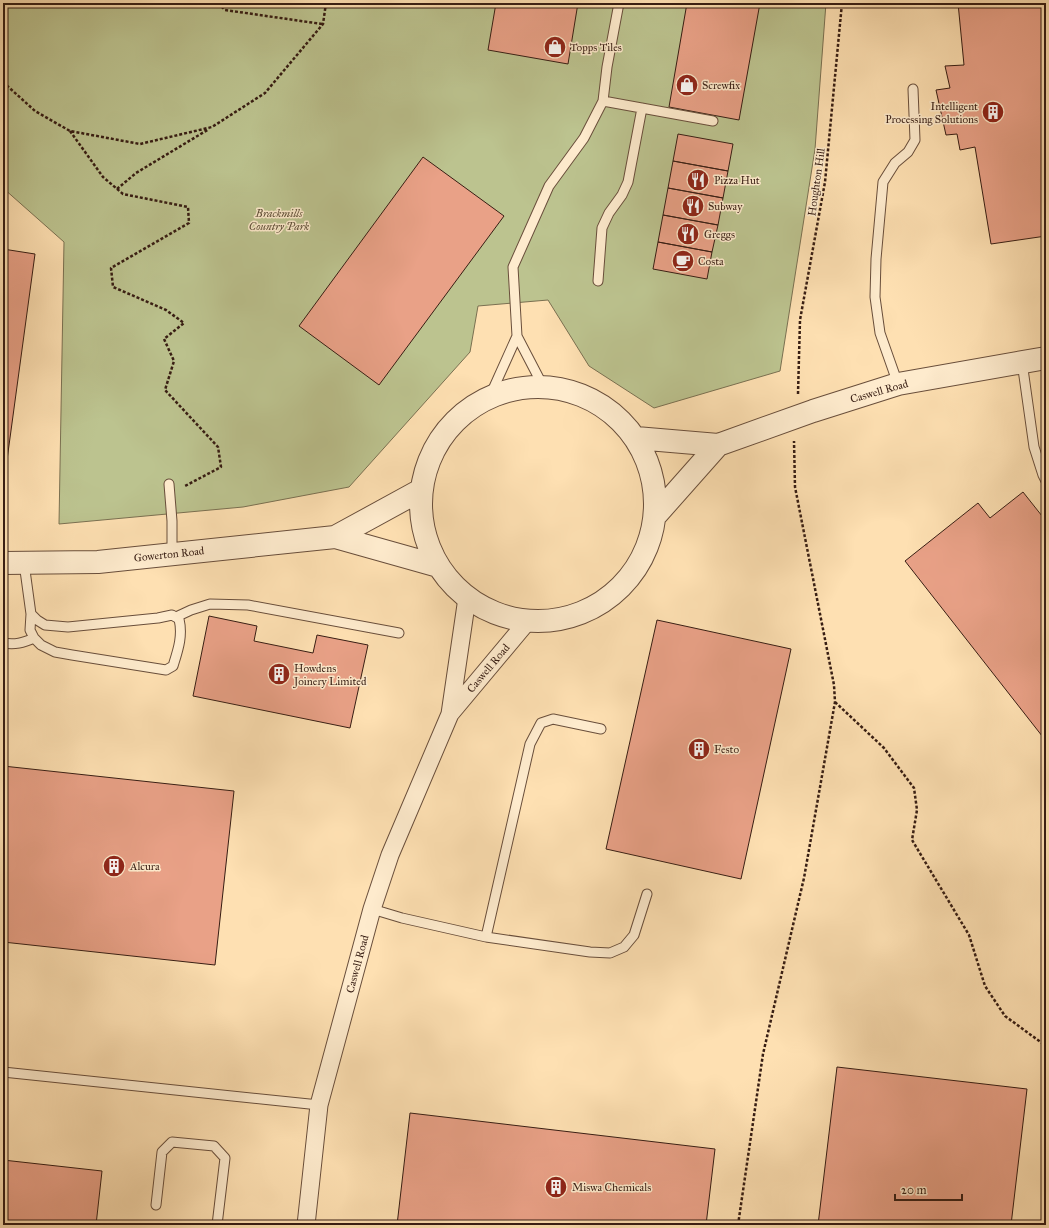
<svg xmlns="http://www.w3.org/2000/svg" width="1049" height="1228" font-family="'IM FELL Great Primer',serif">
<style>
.green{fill:#bcc38f;stroke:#7a7051}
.building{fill:#e9a187;stroke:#371d13}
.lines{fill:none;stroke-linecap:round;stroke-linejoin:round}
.service-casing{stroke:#694e3b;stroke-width:11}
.minor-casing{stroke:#694e3b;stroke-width:19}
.tertiary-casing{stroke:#694e3b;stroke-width:24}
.path{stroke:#371d13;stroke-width:2.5;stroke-dasharray:3 2;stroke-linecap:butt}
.service{stroke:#feebcd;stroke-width:9}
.minor{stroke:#feebcd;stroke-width:17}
.tertiary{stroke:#feebcd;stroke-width:22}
.labels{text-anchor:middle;stroke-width:3;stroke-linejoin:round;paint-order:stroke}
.poi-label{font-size:11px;fill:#371d13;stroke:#feebcd;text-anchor:start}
.street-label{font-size:11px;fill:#371d13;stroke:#feebcd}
.park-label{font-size:11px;font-style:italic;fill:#5f4f38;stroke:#feebcd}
</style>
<rect width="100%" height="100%" fill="#fee0b2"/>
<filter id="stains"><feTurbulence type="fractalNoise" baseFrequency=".005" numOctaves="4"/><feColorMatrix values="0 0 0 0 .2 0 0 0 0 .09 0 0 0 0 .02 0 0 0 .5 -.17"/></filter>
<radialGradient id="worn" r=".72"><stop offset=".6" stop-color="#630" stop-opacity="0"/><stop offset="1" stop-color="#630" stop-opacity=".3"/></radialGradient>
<path class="green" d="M 3,3 L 826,3 L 815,149 L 780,371 L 654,408 L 589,366 L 548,300 L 478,306 L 470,352 L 349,487 L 243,507 L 59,524 L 64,242 L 3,188 Z"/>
<path class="building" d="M 496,3 L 578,3 L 568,64 L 488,50 Z
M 687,3 L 760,3 L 739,120 L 669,107 Z
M 958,3 L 1046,3 L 1046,236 L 991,244 L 975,147 L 960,150 L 957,134 L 946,135 L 936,90 L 950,88 L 945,66 L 964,65 Z
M 678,134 L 733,144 L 728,171 L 673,161 Z
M 423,157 L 504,216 L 379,385 L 299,326 Z
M 673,161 L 728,171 L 723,198 L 668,188 Z
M 668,188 L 723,198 L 718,225 L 663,215 Z
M 663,215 L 718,225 L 712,252 L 658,242 Z
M 658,242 L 712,252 L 707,279 L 653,269 Z
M 3,249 L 35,254 L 4,482 L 3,482 Z
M 1023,492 L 1046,521 L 1046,741 L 905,561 L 978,503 L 990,518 Z
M 209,616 L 257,626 L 254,641 L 313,653 L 317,635 L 368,645 L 350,728 L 193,696 Z
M 657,620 L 791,649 L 741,879 L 606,849 Z
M 3,766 L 234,791 L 215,965 L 3,942 Z
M 837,1067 L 1027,1089 L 1011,1225 L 818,1225 Z
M 410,1113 L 715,1149 L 706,1225 L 397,1225 Z
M 3,1160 L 102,1171 L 96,1225 L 52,1225 L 3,1220 Z"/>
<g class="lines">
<g class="service-casing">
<path id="service" d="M 603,101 L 713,121
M 598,281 L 602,228 L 609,213 L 622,195 L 628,182 L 642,108
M 1022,362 L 1034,447 L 1043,475 L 1046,481
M 898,384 L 880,333 L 875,297 L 876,259 L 883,182 L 895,163 L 908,152 L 915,140 L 913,89
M 543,386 L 517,336 L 513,267 L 549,186 L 584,138 L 603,101 L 607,67 L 619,3
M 490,396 L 517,336
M 169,484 L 172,521 L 172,554
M 24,563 L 31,614 L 30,630 L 34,638 L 41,645 L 55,652 L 72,655 L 166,670 L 173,666 C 178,650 183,636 179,619 L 172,615 L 158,618 L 68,627 L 45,625 L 37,620 L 31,614
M 176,617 L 191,610 L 210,604 L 248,605 L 399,633
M 3,643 C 15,645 23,643 34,638
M 372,909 L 402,918 L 486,937 L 590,952 L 610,953 L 624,947 L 634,935 L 647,894
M 486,937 L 530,744 L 541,723 L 553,719 L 601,729
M 3,1072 L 319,1105
M 156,1205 L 162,1152 L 172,1142 L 214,1146 L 225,1158 L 217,1225"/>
</g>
<g class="minor-casing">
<path id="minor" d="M 450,714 L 527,622
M 306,1225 L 319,1105 L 372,909 L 390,855 L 450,714 L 467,598"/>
</g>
<g class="tertiary-casing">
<path id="tertiary" d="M421 504a117 117 0 1 1 234 0a117 117 0 1 1-234 0Z
M 636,438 L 718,445 L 813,411 L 898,384 L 1046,358
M 656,515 L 718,445
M 335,537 L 421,490
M 3,563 L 98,562 L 335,537 L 438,566"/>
</g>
<path class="path" d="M 218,3 L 225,10 L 322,24
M 3,82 L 35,111 L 70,131 L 140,144 L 212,127 L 265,93 L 323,24 L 326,3
M 70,131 L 103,177 L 123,194 L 188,207 L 189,223 L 111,268 L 113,287 L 166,310 L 184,323 L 164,339 L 174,361 L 165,390 L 218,447 L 221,467 L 185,486
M 117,189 L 136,173 L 209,129
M 798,394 L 800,320 L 825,182 L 842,3
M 835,702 L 884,748 L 914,788 L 917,810 L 912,840 L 969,935 L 985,986 L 1005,1016 L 1046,1046
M 738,1225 L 763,1054 L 804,878 L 835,702 L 834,685 L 795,487 L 794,441"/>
<use href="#service" class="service"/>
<use href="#minor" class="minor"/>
<use href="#tertiary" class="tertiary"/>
</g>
<defs>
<g id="shop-disc" transform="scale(1.15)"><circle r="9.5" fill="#8f2418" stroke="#feebcd"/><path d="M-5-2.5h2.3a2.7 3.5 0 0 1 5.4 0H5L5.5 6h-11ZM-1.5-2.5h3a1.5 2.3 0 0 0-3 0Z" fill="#fff"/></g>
<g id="building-disc" transform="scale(1.15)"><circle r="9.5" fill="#8f2418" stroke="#feebcd"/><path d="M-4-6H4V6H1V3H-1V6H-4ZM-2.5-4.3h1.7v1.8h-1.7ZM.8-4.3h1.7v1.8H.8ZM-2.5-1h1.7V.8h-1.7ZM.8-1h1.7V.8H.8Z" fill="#fff"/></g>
<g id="restaurant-disc" transform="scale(1.15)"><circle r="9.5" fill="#8f2418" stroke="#feebcd"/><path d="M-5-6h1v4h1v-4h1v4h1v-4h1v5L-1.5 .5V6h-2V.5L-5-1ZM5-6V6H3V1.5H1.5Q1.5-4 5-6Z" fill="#fff"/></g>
<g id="cafe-disc" transform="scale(1.15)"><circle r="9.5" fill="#8f2418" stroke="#feebcd"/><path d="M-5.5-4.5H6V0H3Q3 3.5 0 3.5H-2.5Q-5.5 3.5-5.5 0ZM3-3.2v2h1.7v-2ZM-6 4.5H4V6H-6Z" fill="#fff"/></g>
</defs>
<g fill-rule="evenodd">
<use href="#shop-disc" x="555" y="47"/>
<use href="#shop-disc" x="687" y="85"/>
<use href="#building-disc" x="993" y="112"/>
<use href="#restaurant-disc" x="698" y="180"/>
<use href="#restaurant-disc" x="693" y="206"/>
<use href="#restaurant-disc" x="688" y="234"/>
<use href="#cafe-disc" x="683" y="261"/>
<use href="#building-disc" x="279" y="674"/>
<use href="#building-disc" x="699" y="749"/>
<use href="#building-disc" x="114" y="866"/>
<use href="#building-disc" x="556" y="1187"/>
</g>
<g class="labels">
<g class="poi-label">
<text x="570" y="51">Topps Tiles</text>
<text x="702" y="89">Screwfix</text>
<text x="978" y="110" text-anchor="end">Intelligent<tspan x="978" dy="13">Processing Solutions</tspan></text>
<text x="714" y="184">Pizza Hut</text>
<text x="708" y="210">Subway</text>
<text x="704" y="238">Greggs</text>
<text x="698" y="265">Costa</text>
<text x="294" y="672">Howdens<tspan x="294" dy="13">Joinery Limited</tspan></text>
<text x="714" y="753">Festo</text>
<text x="130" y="870">Alcura</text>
<text x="572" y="1191">Miswa Chemicals</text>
</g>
<g class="street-label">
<text transform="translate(816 182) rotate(-82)" y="4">Houghton Hill</text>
<text transform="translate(879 391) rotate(-16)" y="4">Caswell Road</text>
<text transform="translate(169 554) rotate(-6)" y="4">Gowerton Road</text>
<text transform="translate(488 668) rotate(-50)" y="4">Caswell Road</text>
<text transform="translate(357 964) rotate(-75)" y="4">Caswell Road</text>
</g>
<g class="park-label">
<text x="279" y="217">Brackmills<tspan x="279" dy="13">Country Park</tspan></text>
</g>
</g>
<rect width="1049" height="1228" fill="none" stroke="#fee0b2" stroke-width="16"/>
<rect x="4" y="4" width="1041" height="1220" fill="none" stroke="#371d13" stroke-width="2"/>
<rect x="8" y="8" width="1033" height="1212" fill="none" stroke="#371d13"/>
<path d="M895 1194v6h67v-6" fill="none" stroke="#371d13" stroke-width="2"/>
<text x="901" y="1194" font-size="12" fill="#371d13" stroke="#feebcd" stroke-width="3" paint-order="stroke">20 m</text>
<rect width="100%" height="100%" filter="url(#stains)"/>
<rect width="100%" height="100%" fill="url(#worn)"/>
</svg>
